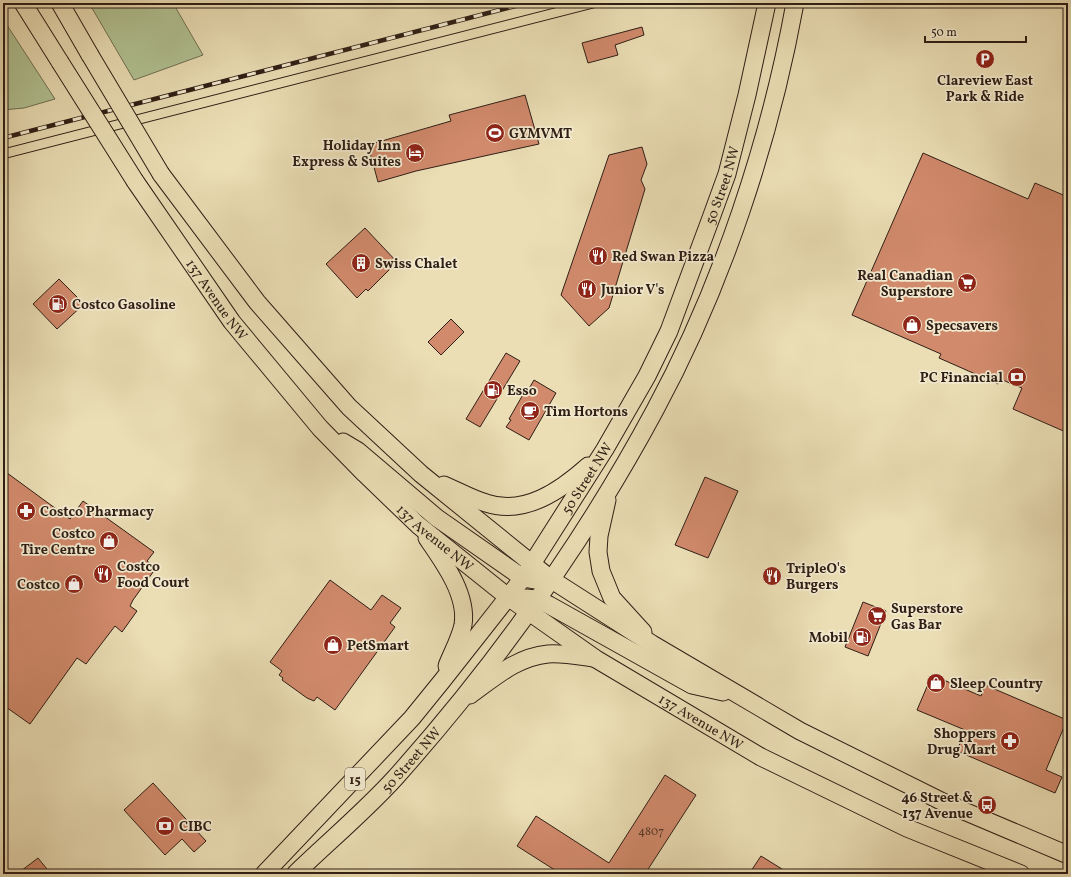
<svg xmlns="http://www.w3.org/2000/svg" width="1071" height="877" font-family="Vollkorn,serif">
<style>
.grass{fill:#b1c293;stroke:#707054}
.building{fill:#d18a6c;stroke:#2f1e15}
.lines{fill:none;stroke-linecap:round;stroke-linejoin:round}
.major-casing{stroke:#2f1e15;stroke-width:19}
.major{stroke:#ebdeb5;stroke-width:17}
.tram{stroke:#2f1e15;stroke-width:1}
.rail-casing{stroke:#2f1e15;stroke-width:4.5}
.rail{stroke:#f2eacf;stroke-width:3;stroke-dasharray:9;stroke-linecap:butt}
.major-bridge-casing{stroke:#2f1e15;stroke-width:19;stroke-linecap:butt}
.major-bridge{stroke:#ebdeb5;stroke-width:17}
.labels{text-anchor:middle;stroke-width:3.5;stroke-linejoin:round;paint-order:stroke}
.number-label{font-size:12px;fill:#58392b}
.shield{fill:#f2eacf;stroke:#6a5b4d;stroke-width:1}
.shield-label{font-size:13px;font-weight:bold;fill:#2f1e15}
.poi-label{font-size:14px;font-weight:bold;fill:#2f1e15;stroke:#f2eacf;text-anchor:start}
.street-label{font-size:14px;fill:#2f1e15;stroke:#f2eacf}
</style>
<rect width="100%" height="100%" fill="#ebdeb5"/>
<filter id="stains"><feTurbulence type="fractalNoise" baseFrequency=".005" numOctaves="4"/><feColorMatrix values="0 0 0 0 .2 0 0 0 0 .09 0 0 0 0 .02 0 0 0 .5 -.17"/></filter>
<radialGradient id="worn" r=".72"><stop offset=".6" stop-color="#630" stop-opacity="0"/><stop offset="1" stop-color="#630" stop-opacity=".3"/></radialGradient>
<path class="grass" d="M 89,3 L 173,3 L 203,55 L 134,80 Z
M 3,19 L 55,99 L 24,108 L 3,110 Z"/>
<path class="building" d="M 642,27 L 644,35 L 615,45 L 618,55 L 588,63 L 582,43 Z
M 525,95 L 539,144 L 416,171 L 378,182 L 368,145 L 451,121 L 449,115 Z
M 642,147 L 647,164 L 641,180 L 645,189 L 609,308 L 589,326 L 561,295 L 609,155 Z
M 923,153 L 1028,199 L 1035,183 L 1068,197 L 1068,433 L 1013,409 L 1022,388 L 1000,379 L 998,384 L 939,358 L 941,354 L 852,315 Z
M 365,228 L 397,262 L 368,291 L 366,289 L 357,298 L 326,264 Z
M 59,279 L 84,304 L 57,329 L 33,304 Z
M 451,319 L 464,332 L 441,355 L 428,342 Z
M 506,353 L 520,361 L 480,427 L 466,419 Z
M 534,380 L 556,393 L 529,440 L 506,427 L 511,420 L 509,419 L 525,391 L 527,392 Z
M 3,470 L 70,519 L 83,501 L 154,552 L 147,561 L 156,568 L 133,600 L 130,606 L 137,611 L 122,632 L 115,626 L 86,664 L 77,658 L 30,724 L 3,705 Z
M 705,477 L 738,491 L 708,558 L 675,545 Z
M 330,580 L 371,610 L 382,595 L 401,608 L 390,623 L 395,627 L 335,710 L 317,697 L 314,701 L 307,698 L 282,680 L 283,678 L 279,675 L 282,671 L 270,662 Z
M 863,602 L 886,611 L 868,656 L 845,647 Z
M 932,675 L 981,696 L 985,685 L 1067,720 L 1046,770 L 1062,777 L 1055,793 L 957,751 L 965,730 L 917,710 Z
M 665,775 L 696,795 L 645,874 L 561,874 L 517,846 L 536,816 L 609,863 Z
M 153,783 L 206,841 L 194,852 L 182,839 L 165,855 L 124,810 Z
M 761,856 L 790,874 L 749,874 Z
M 38,858 L 51,874 L 17,874 Z"/>
<g class="lines">
<g class="major-casing">
<g id="major">
<path d="M 23,3 L 60,62"/>
<path d="M 60,3 L 90,55"/>
<path d="M 161,174 L 257,302 L 349,407 L 421,474 L 552,580 L 652,644 L 800,731 L 945,803 L 1068,855"/>
<path id="s1" d="M 135,181 L 232,322 L 320,428 L 365,474 L 418,525 L 508,597 L 596,659 L 761,757 L 907,828 L 1021,874"/>
<path d="M 343,442 L 358,451 L 437,518 L 523,578 L 534,580"/>
<path d="M 444,485 C 458,491 472,499 486,503 C 525,516 561,490 588,466"/>
<path d="M 607,500 L 599,536 L 598,552 L 601,571 L 612,598 L 643,632"/>
<path d="M 427,538 C 443,561 468,595 463,625 C 460,639 452,653 447,666"/>
<path d="M 526,598 L 536,599 L 549,605 L 692,685 L 723,692"/>
<path d="M 470,695 C 495,677 517,657 548,654 C 563,653 579,656 594,658"/>
<path id="s2" d="M 264,874 L 412,718 L 442,681 L 523,578 L 605,449 L 647,376 L 669,331 L 711,218 L 727,174 L 747,95 L 767,3"/>
<path id="s3" d="M 295,874 C 328,842 364,812 395,778 C 495,666 584,542 655,410 C 722,286 770,141 795,3"/>
</g>
</g>
<use href="#major" class="major"/>
<path class="tram" d="M 3,149 L 574,3
M 3,159 L 613,3"/>
<g class="rail-casing">
<path id="rail" d="M 3,138 L 527,3"/>
</g>
<use href="#rail" class="rail"/>
<g class="major-bridge-casing">
<path id="major-bridge" d="M 90,55 L 161,174
M 60,62 L 135,181"/>
</g>
<use href="#major-bridge" class="major-bridge"/>
</g>
<defs>
<g id="parking-disc" transform="scale(1)"><circle r="9.5" fill="#8f2418" stroke="#f2eacf"/><path d="M-3.5-5.5H1a3.5 3.5 0 0 1 0 7H-1V5.5H-3.5ZM-1-3.4V-.6H.8a1.4 1.4 0 0 0 0-2.8Z" fill="#fff"/></g>
<g id="stadium-disc" transform="scale(1)"><circle r="9.5" fill="#8f2418" stroke="#f2eacf"/><path d="M0-5a6.5 5 0 1 0 0 10a6.5 5 0 1 0 0-10ZM-3.5-1.8h7v3.6h-7Z" fill="#fff"/></g>
<g id="hotel-disc" transform="scale(1)"><circle r="9.5" fill="#8f2418" stroke="#f2eacf"/><path d="M-6-4.5h1.5V1H6V5H4.5V3h-9V5H-6ZM-4 0a1.8 1.8 0 1 1 3.6 0ZM.5 0V-2.5h3Q6-2.5 6 0Z" fill="#fff"/></g>
<g id="restaurant-disc" transform="scale(1)"><circle r="9.5" fill="#8f2418" stroke="#f2eacf"/><path d="M-5-6h1v4h1v-4h1v4h1v-4h1v5L-1.5 .5V6h-2V.5L-5-1ZM5-6V6H3V1.5H1.5Q1.5-4 5-6Z" fill="#fff"/></g>
<g id="building-disc" transform="scale(1)"><circle r="9.5" fill="#8f2418" stroke="#f2eacf"/><path d="M-4-6H4V6H1V3H-1V6H-4ZM-2.5-4.3h1.7v1.8h-1.7ZM.8-4.3h1.7v1.8H.8ZM-2.5-1h1.7V.8h-1.7ZM.8-1h1.7V.8H.8Z" fill="#fff"/></g>
<g id="supermarket-disc" transform="scale(1)"><circle r="9.5" fill="#8f2418" stroke="#f2eacf"/><path d="M-6-5.5h2.5l.6 2H6L4.5 2H-2.5L-4.4-4H-6ZM-1.5 3.2a1.3 1.3 0 1 0 .1 0ZM3 3.2a1.3 1.3 0 1 0 .1 0Z" fill="#fff"/></g>
<g id="fuel-disc" transform="scale(1)"><circle r="9.5" fill="#8f2418" stroke="#f2eacf"/><path d="M-5.5-6h7V0h2V4h1.3V-2.5L3-4.5l.8-.8L6-3V5H2.5V1h-1V6h-7ZM-4.2-4.7v3.2H.2V-4.7Z" fill="#fff"/></g>
<g id="shop-disc" transform="scale(1)"><circle r="9.5" fill="#8f2418" stroke="#f2eacf"/><path d="M-5-2.5h2.3a2.7 3.5 0 0 1 5.4 0H5L5.5 6h-11ZM-1.5-2.5h3a1.5 2.3 0 0 0-3 0Z" fill="#fff"/></g>
<g id="bank-disc" transform="scale(1)"><circle r="9.5" fill="#8f2418" stroke="#f2eacf"/><path d="M-6-4H6V4H-6ZM0-2.3a2.3 2.3 0 1 0 0 4.6a2.3 2.3 0 1 0 0-4.6Z" fill="#fff"/></g>
<g id="cafe-disc" transform="scale(1)"><circle r="9.5" fill="#8f2418" stroke="#f2eacf"/><path d="M-5.5-4.5H6V0H3Q3 3.5 0 3.5H-2.5Q-5.5 3.5-5.5 0ZM3-3.2v2h1.7v-2ZM-6 4.5H4V6H-6Z" fill="#fff"/></g>
<g id="pharmacy-disc" transform="scale(1)"><circle r="9.5" fill="#8f2418" stroke="#f2eacf"/><path d="M-2-6h4v4h4v4h-4v4h-4v-4h-4v-4h4Z" fill="#fff"/></g>
<g id="bus-disc" transform="scale(1)"><circle r="9.5" fill="#8f2418" stroke="#f2eacf"/><path d="M-5-6H5V4H4V6H2V4H-2V6H-4V4H-5ZM-3.5-4V0h7V-4ZM-3.5 1.2v1.5H-2V1.2ZM2 1.2v1.5H3.5V1.2Z" fill="#fff"/></g>
</defs>
<g fill-rule="evenodd">
<use href="#parking-disc" x="985" y="59"/>
<use href="#stadium-disc" x="495" y="133"/>
<use href="#hotel-disc" x="415" y="153"/>
<use href="#restaurant-disc" x="598" y="256"/>
<use href="#building-disc" x="361" y="263"/>
<use href="#supermarket-disc" x="967" y="283"/>
<use href="#restaurant-disc" x="587" y="289"/>
<use href="#fuel-disc" x="58" y="304"/>
<use href="#shop-disc" x="912" y="325"/>
<use href="#bank-disc" x="1017" y="377"/>
<use href="#fuel-disc" x="493" y="390"/>
<use href="#cafe-disc" x="530" y="411"/>
<use href="#pharmacy-disc" x="26" y="511"/>
<use href="#shop-disc" x="109" y="541"/>
<use href="#restaurant-disc" x="103" y="574"/>
<use href="#restaurant-disc" x="772" y="576"/>
<use href="#shop-disc" x="74" y="584"/>
<use href="#supermarket-disc" x="877" y="616"/>
<use href="#fuel-disc" x="862" y="637"/>
<use href="#shop-disc" x="333" y="645"/>
<use href="#shop-disc" x="936" y="683"/>
<use href="#pharmacy-disc" x="1010" y="741"/>
<use href="#bus-disc" x="987" y="805"/>
<use href="#bank-disc" x="165" y="826"/>
</g>
<g class="labels">
<g class="number-label">
<text x="651" y="835">4807</text>
</g>
<rect class="shield" x="345" y="768" width="20" height="22" rx="3"/>
<g class="shield-label">
<text x="355" y="784">15</text>
</g>
<g class="poi-label">
<text x="985" y="85" text-anchor="middle">Clareview East<tspan x="985" dy="16">Park &amp; Ride</tspan></text>
<text x="509" y="138">GYMVMT</text>
<text x="401" y="150" text-anchor="end">Holiday Inn<tspan x="401" dy="16">Express &amp; Suites</tspan></text>
<text x="612" y="261">Red Swan Pizza</text>
<text x="375" y="268">Swiss Chalet</text>
<text x="953" y="280" text-anchor="end">Real Canadian<tspan x="953" dy="16">Superstore</tspan></text>
<text x="601" y="294">Junior V's</text>
<text x="72" y="309">Costco Gasoline</text>
<text x="926" y="330">Specsavers</text>
<text x="1003" y="382" text-anchor="end">PC Financial</text>
<text x="507" y="395">Esso</text>
<text x="544" y="416">Tim Hortons</text>
<text x="40" y="516">Costco Pharmacy</text>
<text x="95" y="538" text-anchor="end">Costco<tspan x="95" dy="16">Tire Centre</tspan></text>
<text x="117" y="571">Costco<tspan x="117" dy="16">Food Court</tspan></text>
<text x="786" y="573">TripleO's<tspan x="786" dy="16">Burgers</tspan></text>
<text x="60" y="589" text-anchor="end">Costco</text>
<text x="891" y="613">Superstore<tspan x="891" dy="16">Gas Bar</tspan></text>
<text x="848" y="642" text-anchor="end">Mobil</text>
<text x="347" y="650">PetSmart</text>
<text x="950" y="688">Sleep Country</text>
<text x="996" y="738" text-anchor="end">Shoppers<tspan x="996" dy="16">Drug Mart</tspan></text>
<text x="973" y="802" text-anchor="end">46 Street &amp;<tspan x="973" dy="16">137 Avenue</tspan></text>
<text x="179" y="831">CIBC</text>
</g>
<g class="street-label">
<text dy="5" stroke="none"><textPath href="#s2" startOffset="836">50 Street NW</textPath></text>
<text dy="5" stroke="none"><textPath href="#s1" startOffset="144">137 Avenue NW</textPath></text>
<text dy="5" stroke="none"><textPath href="#s2" startOffset="512">50 Street NW</textPath></text>
<text dy="5" stroke="none"><textPath href="#s1" startOffset="468">137 Avenue NW</textPath></text>
<text dy="5" stroke="none"><textPath href="#s1" startOffset="792">137 Avenue NW</textPath></text>
<text dy="5" stroke="none"><textPath href="#s3" startOffset="163">50 Street NW</textPath></text>
</g>
</g>
<rect width="1071" height="877" fill="none" stroke="#ebdeb5" stroke-width="16"/>
<rect x="4" y="4" width="1063" height="869" fill="none" stroke="#2f1e15" stroke-width="2"/>
<rect x="8" y="8" width="1055" height="861" fill="none" stroke="#2f1e15"/>
<path d="M925 36v6h101v-6" fill="none" stroke="#2f1e15" stroke-width="2"/>
<text x="931" y="36" font-size="12" fill="#2f1e15" stroke="#f2eacf" stroke-width="3" paint-order="stroke">50 m</text>
<rect width="100%" height="100%" filter="url(#stains)"/>
<rect width="100%" height="100%" fill="url(#worn)"/>
</svg>
